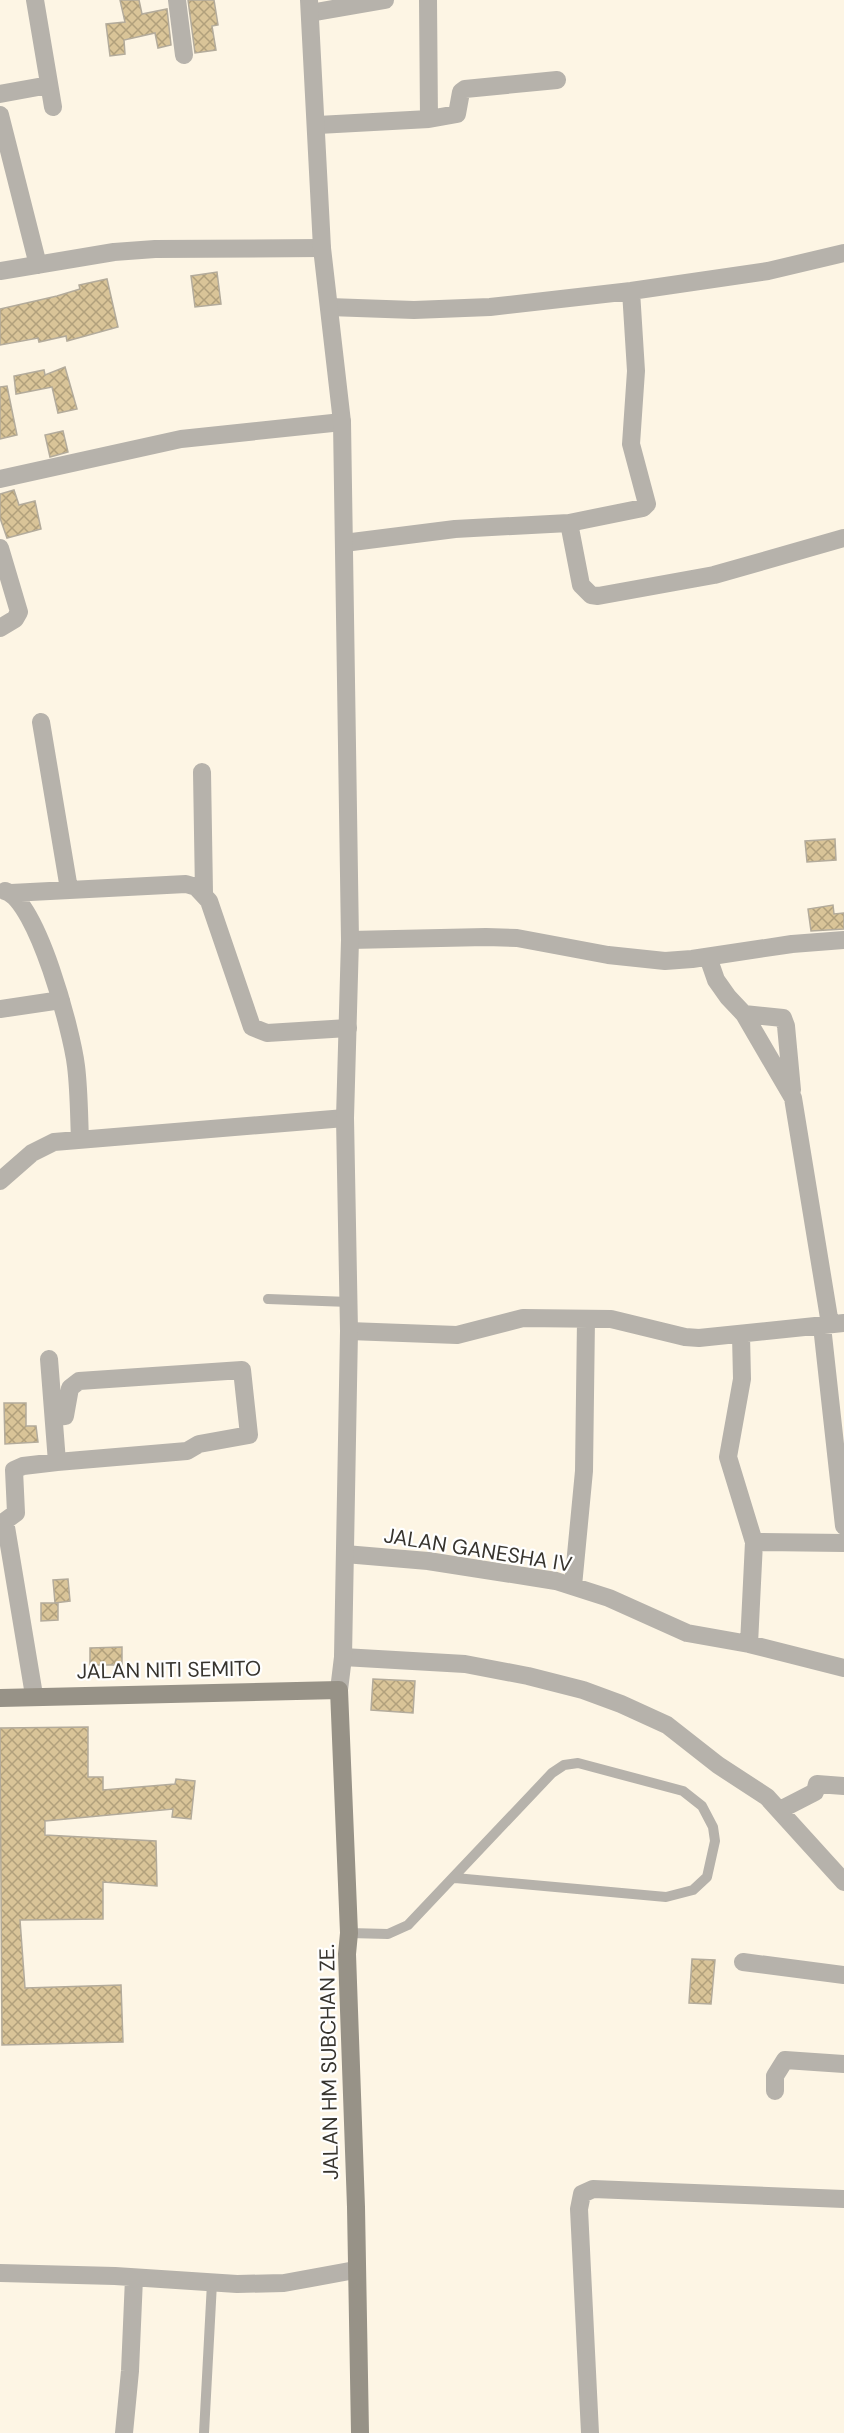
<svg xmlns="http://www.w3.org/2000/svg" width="844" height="2433" font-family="'DM Sans',sans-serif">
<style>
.building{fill:url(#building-cross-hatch);stroke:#b3ab9b;stroke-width:1.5}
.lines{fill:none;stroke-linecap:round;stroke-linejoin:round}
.service{stroke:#b6b2ab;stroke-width:10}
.minor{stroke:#b6b2ab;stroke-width:18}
.tertiary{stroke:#b6b2ab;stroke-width:18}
.secondary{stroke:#979287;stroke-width:18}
.labels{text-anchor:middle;stroke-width:4.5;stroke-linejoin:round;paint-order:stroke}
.street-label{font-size:21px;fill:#37342e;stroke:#fff}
</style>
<defs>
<pattern id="building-cross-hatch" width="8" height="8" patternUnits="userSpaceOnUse" patternTransform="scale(1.5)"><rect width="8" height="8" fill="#d9c498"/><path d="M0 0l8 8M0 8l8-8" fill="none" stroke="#b1a07c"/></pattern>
</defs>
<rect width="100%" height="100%" fill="#fdf5e4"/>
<path class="building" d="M 120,0 L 139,0 L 142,14 L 167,9 L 171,45 L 158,48 L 155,33 L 124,40 L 125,54 L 110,56 L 106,24 L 125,22 Z
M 188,0 L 214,0 L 218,25 L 212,26 L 216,50 L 195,53 Z
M 217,272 L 221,304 L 195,307 L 191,276 Z
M 107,279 L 118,327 L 67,341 L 66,336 L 39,342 L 38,338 L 0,345 L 0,309 L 57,296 L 80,289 L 79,285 Z
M 65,367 L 77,409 L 58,413 L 52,387 L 16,394 L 14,376 L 44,370 L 45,375 Z
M 7,386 L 17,435 L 0,439 L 0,387 Z
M 63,431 L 68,452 L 50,457 L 45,435 Z
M 14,490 L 19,505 L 35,501 L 41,529 L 7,538 L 0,518 L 0,494 Z
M 835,839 L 836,860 L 807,862 L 805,841 Z
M 833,905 L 834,914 L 844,913 L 844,929 L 811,931 L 808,909 Z
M 4,1403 L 26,1403 L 26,1426 L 36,1426 L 38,1442 L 5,1444 Z
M 68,1579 L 70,1601 L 55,1603 L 53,1580 Z
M 41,1603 L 58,1603 L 58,1620 L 41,1621 Z
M 122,1647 L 122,1665 L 90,1665 L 90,1648 Z
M 373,1679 L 415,1681 L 413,1713 L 371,1710 Z
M 88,1727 L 88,1777 L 103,1777 L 103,1790 L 175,1784 L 176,1779 L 195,1781 L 191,1819 L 172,1817 L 173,1809 L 45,1821 L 45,1835 L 156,1841 L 157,1886 L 103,1882 L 103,1919 L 20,1920 L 25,1988 L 121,1985 L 123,2042 L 2,2045 L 0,1728 Z
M 692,1959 L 715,1960 L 711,2004 L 689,2003 Z"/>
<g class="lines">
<path class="service" d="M 268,1299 L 349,1302
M 349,1933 L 388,1934 L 408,1925 L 552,1773 L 564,1765 L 578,1763 L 683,1791 L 702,1806 L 713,1827 L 715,1841 L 707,1877 L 693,1890 L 666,1897 L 455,1878
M 204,2433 L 212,2283"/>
<path class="minor" d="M 35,0 L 53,107
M 177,0 L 184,55
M 310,13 L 385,0
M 0,94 L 49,85
M 0,115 L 38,265
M 429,119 L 457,114 L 461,92 L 465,89 L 557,80
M 318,125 L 429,119 L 428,0
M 0,271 L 114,252 L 155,249 L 322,248
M 329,307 L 414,310 L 490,307 L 631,291 L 768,271 L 844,253
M 0,479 L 181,439 L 342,422
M 569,523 L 643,508 L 647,504 L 631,444 L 636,371 L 631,291
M 344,543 L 455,529 L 569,523 L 581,585 L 591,595 L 598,596 L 714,575 L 844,538
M 0,548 L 19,612 L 15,619 L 0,628
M 41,722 L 69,889
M 202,772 L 204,893
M 5,891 C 37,900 72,1032 76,1066 C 79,1090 79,1116 80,1140
M 11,893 L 186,884 L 196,887 L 209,901 L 252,1027 L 267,1033 L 348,1028
M 350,940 L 486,937 L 517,938 L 608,955 L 665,961 L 692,959 L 792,944 L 844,940
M 708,957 L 716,980 L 728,997 L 744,1014 L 793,1098 L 830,1324
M 0,1009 L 61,1000
M 744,1014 L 783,1018 L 786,1026 L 792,1090
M 0,1181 L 32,1153 L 54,1142 L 345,1118
M 822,1326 L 844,1526
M 349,1331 L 457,1335 L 523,1318 L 611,1319 L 685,1337 L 699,1338 L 844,1323
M 741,1335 L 742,1379 L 728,1457 L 754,1542 L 749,1644
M 49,1359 L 57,1462 L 187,1451 L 199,1444 L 249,1435 L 242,1370 L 79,1381 L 70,1388 L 65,1416 L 54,1417
M 754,1542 L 844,1543
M 345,1554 L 428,1561 L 556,1581 L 609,1598 L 687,1633 L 749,1644 L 844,1668
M 573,1586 L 584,1471 L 586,1319
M 343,1657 L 465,1664 L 528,1676 L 583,1690 L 621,1704 L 667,1725 L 718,1765 L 767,1797 L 844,1882
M 34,1695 L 5,1521 L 16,1513 L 14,1470 L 23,1466 L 57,1462
M 780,1810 L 815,1792 L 817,1784 L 844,1786
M 743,1962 L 844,1975
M 775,2091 L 775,2076 L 785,2060 L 844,2064
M 0,2273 L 115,2276 L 237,2284 L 284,2283 L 355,2270
M 124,2433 L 130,2371 L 134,2278
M 590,2433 L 579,2209 L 582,2194 L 593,2189 L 844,2199"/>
<path class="tertiary" d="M 309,0 L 322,248 L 342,422 L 350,940 L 345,1118 L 349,1331 L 343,1657 L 339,1690"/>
<path class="secondary" d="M 0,1698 L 339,1690 L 349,1933 L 347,1954 L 356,2207 L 360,2433"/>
</g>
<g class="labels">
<g class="street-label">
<text transform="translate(478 1550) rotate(9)" y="7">JALAN GANESHA IV</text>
<text transform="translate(169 1670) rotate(-1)" y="7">JALAN NITI SEMITO</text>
<text transform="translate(329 2062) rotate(-91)" y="7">JALAN HM SUBCHAN ZE.</text>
</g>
</g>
</svg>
